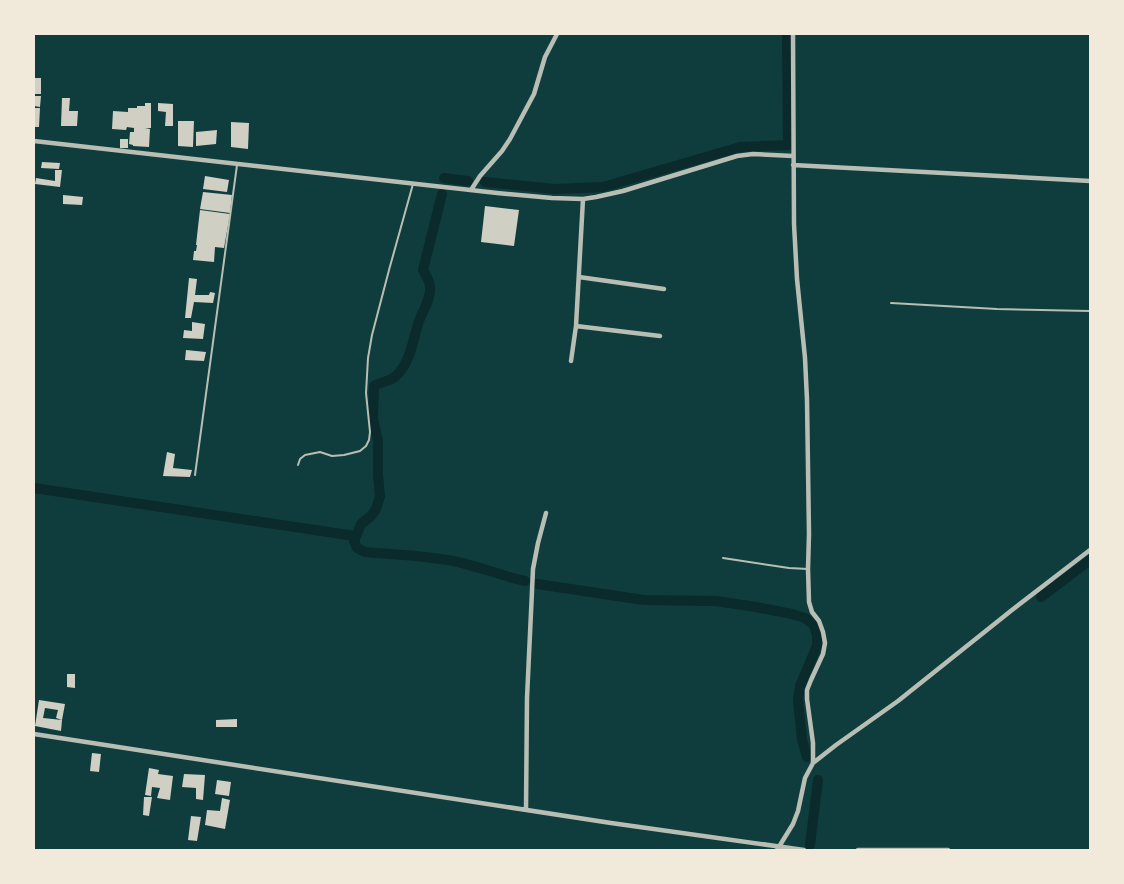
<svg xmlns="http://www.w3.org/2000/svg" width="1124" height="884" font-family="'PT Sans',sans-serif">
<style>
.lines{fill:none;stroke-linecap:round;stroke-linejoin:round}
.canal{stroke:#0a2a2b;stroke-width:10}
.building{fill:#cfcfc3}
.service{stroke:#b8beb3;stroke-width:2}
.minor{stroke:#b8beb3;stroke-width:4.5}
</style>
<rect width="100%" height="100%" fill="#0f3d3e"/>
<g class="lines">
<path class="canal" d="M 444,178 L 468,181
M 485,182 L 554,189 L 603,187 L 740,147 L 788,145 L 787,34
M 442,194 L 423,270 C 426,275 430,281 430,288 C 431,299 423,310 419,321 C 413,339 411,360 398,374 C 390,383 382,381 374,386 L 373,419 L 378,441 L 378,475 L 380,496 L 376,509 L 371,516 L 361,524 L 354,541 L 357,548 L 365,552 C 396,555 427,555 458,562 C 480,567 502,576 525,581
M 34,488 L 355,536
M 537,584 L 644,600 L 716,601 L 756,607 L 792,614 L 805,618 L 814,625 L 817,635 L 817,646 L 800,686 L 798,700 L 802,740 L 807,757
M 1041,597 L 1090,560
M 810,845 L 818,780"/>
</g>
<path class="building" d="M 34,78 L 41,78 L 41,94 L 34,94 Z
M 34,96 L 41,96 L 40,107 L 34,106 Z
M 62,98 L 70,98 L 69,111 L 78,111 L 77,126 L 61,126 Z
M 145,103 L 151,103 L 151,128 L 145,128 L 150,129 L 149,147 L 133,146 L 133,145 L 129,144 L 130,132 L 134,132 L 134,128 L 127,127 L 126,130 L 112,129 L 113,111 L 128,112 L 128,108 L 137,108 L 137,106 L 145,106 Z
M 158,103 L 173,104 L 173,126 L 165,126 L 166,112 L 158,111 Z
M 34,108 L 40,108 L 39,127 L 34,127 Z
M 178,121 L 194,121 L 193,147 L 178,146 Z
M 231,122 L 249,123 L 248,149 L 231,147 Z
M 217,130 L 216,144 L 196,146 L 196,132 Z
M 120,139 L 128,139 L 128,148 L 120,148 Z
M 42,162 L 60,163 L 59,169 L 41,168 Z
M 55,170 L 62,170 L 60,187 L 35,184 L 36,178 L 55,181 Z
M 205,176 L 229,180 L 227,192 L 203,189 Z
M 203,192 L 232,195 L 230,213 L 200,209 Z
M 63,195 L 83,197 L 82,205 L 63,204 Z
M 485,206 L 519,210 L 514,246 L 481,242 Z
M 200,210 L 230,214 L 224,248 L 215,247 L 214,262 L 193,260 L 194,251 L 196,251 L 197,245 L 196,245 L 198,227 L 207,228 L 198,227 Z
M 189,278 L 197,279 L 195,295 L 209,295 L 210,292 L 215,293 L 213,303 L 194,302 L 191,318 L 185,318 Z
M 192,322 L 205,324 L 203,339 L 183,338 L 184,330 L 192,331 Z
M 186,350 L 206,352 L 204,361 L 185,360 Z
M 167,452 L 175,454 L 173,468 L 192,470 L 190,477 L 163,476 Z
M 67,674 L 75,674 L 75,688 L 67,687 Z
M 39,700 L 65,704 L 62,720 L 56,718 L 58,710 L 45,708 L 43,718 L 62,720 L 61,731 L 35,726 Z
M 237,719 L 237,727 L 216,727 L 216,720 Z
M 92,753 L 101,754 L 99,772 L 90,771 Z
M 149,768 L 159,770 L 158,774 L 173,776 L 170,800 L 157,798 L 160,788 L 152,787 L 151,796 L 145,795 Z
M 184,774 L 205,775 L 203,800 L 196,799 L 196,788 L 182,787 Z
M 217,780 L 231,782 L 229,796 L 215,794 Z
M 144,797 L 152,797 L 149,816 L 143,815 Z
M 222,798 L 230,800 L 225,829 L 205,825 L 207,810 L 220,811 Z
M 191,816 L 201,817 L 197,841 L 188,840 Z"/>
<g class="lines">
<path class="service" d="M 891,303 L 997,309 L 1090,311
M 298,465 L 300,459 L 305,455 L 320,452 L 332,456 L 344,455 L 360,451 L 366,446 L 369,440 L 370,432 L 366,393 L 368,358 L 372,335 L 389,270 L 413,184
M 195,475 L 237,165
M 723,558 L 789,568 L 808,569"/>
<path class="minor" d="M 793,34 L 794,224 L 797,279 L 805,358 L 807,400 L 809,534 L 808,569 L 809,602 L 812,612 L 819,621 L 823,632 L 825,643 L 823,654 L 811,680 L 807,690 L 807,699 L 813,743 L 813,763
M 34,141 L 497,193 L 552,198 L 583,199 L 596,197 L 623,191 L 737,156 L 753,154 L 793,156
M 793,165 L 1090,181
M 471,190 L 480,176 L 502,151 L 510,139 L 534,94 L 545,57 L 557,34
M 579,277 L 664,289
M 576,326 L 660,336
M 571,361 L 576,326 L 583,199
M 34,734 L 611,823 L 804,850
M 526,810 L 527,698 L 532,591 L 533,569 L 538,543 L 546,513
M 777,850 L 793,824 L 798,811 L 805,778 L 813,763 L 836,745 L 898,701 L 1012,610 L 1090,550
M 858,850 L 891,850
M 892,850 L 948,850"/>
</g>
<rect width="1124" height="884" fill="none" stroke="#f1e9da" stroke-width="70"/>
</svg>
